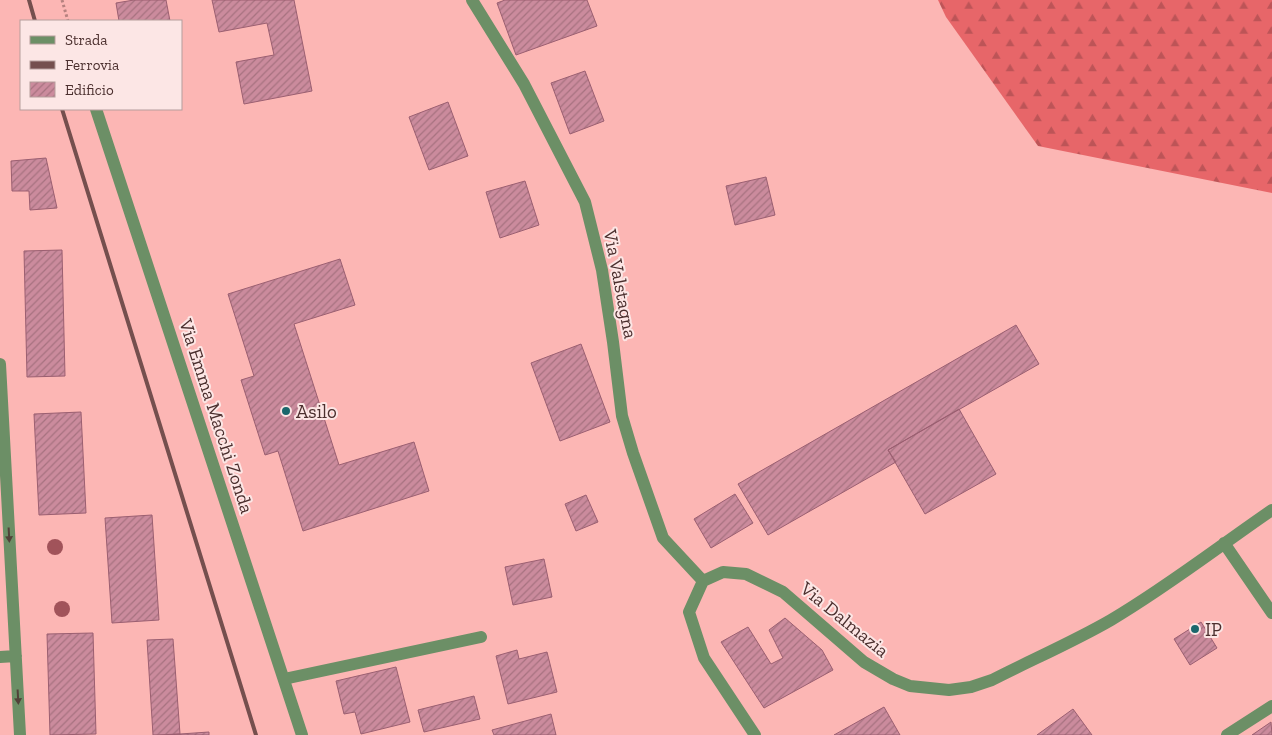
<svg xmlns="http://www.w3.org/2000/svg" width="1272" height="735" font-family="'Zilla Slab',serif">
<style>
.forest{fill:url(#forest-firs)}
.building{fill:url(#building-hatch);stroke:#9b5f71}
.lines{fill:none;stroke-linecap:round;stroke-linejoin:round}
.path{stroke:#b6817f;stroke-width:3;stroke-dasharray:2.5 2.5;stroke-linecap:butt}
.minor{stroke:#6c8f66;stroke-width:12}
.rail{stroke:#754f4e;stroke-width:4}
.tree{fill:#a1535a}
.oneway{fill:#524239}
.poi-dot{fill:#1a676c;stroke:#fce6e5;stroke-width:2}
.labels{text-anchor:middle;stroke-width:4;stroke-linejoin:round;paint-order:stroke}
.street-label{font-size:19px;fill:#4b2f2e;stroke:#fce6e5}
.poi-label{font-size:19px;fill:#4b2f2e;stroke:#fce6e5;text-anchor:start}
</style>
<defs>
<pattern id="forest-firs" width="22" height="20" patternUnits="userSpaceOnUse" patternTransform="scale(1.25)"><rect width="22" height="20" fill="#e76669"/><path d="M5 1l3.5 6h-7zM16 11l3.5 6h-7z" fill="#bd5457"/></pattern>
<pattern id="building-hatch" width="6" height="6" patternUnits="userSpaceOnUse" patternTransform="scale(1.25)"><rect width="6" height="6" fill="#cb8b9d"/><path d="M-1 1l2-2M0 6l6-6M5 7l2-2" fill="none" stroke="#a77280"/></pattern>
</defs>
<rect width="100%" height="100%" fill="#fcb6b4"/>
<path class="forest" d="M 938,0 L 1272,0 L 1272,193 L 1038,146 L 946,17 Z"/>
<path class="building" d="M 134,0 L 166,0 L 170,21 L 119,21 L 116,3 Z
M 212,0 L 294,0 L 312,91 L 244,104 L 236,62 L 274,55 L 267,23 L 219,32 Z
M 505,0 L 587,0 L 597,26 L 516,55 L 497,3 Z
M 585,71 L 604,121 L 570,134 L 551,83 Z
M 448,102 L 468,156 L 429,170 L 409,117 Z
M 46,158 L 57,208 L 30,210 L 29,191 L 12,191 L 11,161 Z
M 766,177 L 775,215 L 735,225 L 726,186 Z
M 525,181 L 539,225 L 500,238 L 486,192 Z
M 62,250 L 65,376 L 27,377 L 24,251 Z
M 340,259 L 355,305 L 294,324 L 339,465 L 414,442 L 429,491 L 303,531 L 278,451 L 265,455 L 241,380 L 254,376 L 228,294 Z
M 1016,325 L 1039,364 L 888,450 L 896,462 L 768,535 L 738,484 Z
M 581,344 L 610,422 L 560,441 L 531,363 Z
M 959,409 L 996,474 L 925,514 L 888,450 Z
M 81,412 L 86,513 L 39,515 L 34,414 Z
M 735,494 L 753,523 L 711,548 L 694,519 Z
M 586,495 L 598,522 L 576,531 L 565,504 Z
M 152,515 L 159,620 L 112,623 L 105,518 Z
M 544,559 L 552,597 L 513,605 L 505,567 Z
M 785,618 L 822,650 L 833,670 L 764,708 L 721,642 L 748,627 L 771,664 L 783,658 L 769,630 Z
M 1201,622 L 1217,648 L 1190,665 L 1174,639 Z
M 93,633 L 96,734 L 50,735 L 47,634 Z
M 173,639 L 180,734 L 153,735 L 147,640 Z
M 517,650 L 519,659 L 547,652 L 557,692 L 508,704 L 496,656 Z
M 396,667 L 410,722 L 361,734 L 355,712 L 344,714 L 336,681 Z
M 474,696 L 480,719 L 424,732 L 418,710 Z
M 884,707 L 900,735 L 834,735 Z
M 1073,709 L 1092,735 L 1037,735 Z
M 551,714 L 556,735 L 494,735 L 492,730 Z
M 1271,722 L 1272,735 L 1252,735 Z
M 209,732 L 209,735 L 167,735 L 180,734 Z"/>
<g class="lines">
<path class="path" d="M 62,0 L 68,21"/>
<path class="minor" d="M 472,0 L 524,84 L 585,202 L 602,270 L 613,342 L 622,416 L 633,453 L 663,538 L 703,581
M 96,109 L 302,735
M 0,364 L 20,735
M 1224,543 L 1272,613
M 0,657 L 16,656
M 284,679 L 481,637
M 755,735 L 704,658 L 689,612 L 703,581 L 723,572 L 746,574 L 783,592 L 864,662 L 893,679 L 910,686 L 949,690 L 971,687 L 992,680 C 1031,660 1073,642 1111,620 C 1167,587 1218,547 1272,510
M 1227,735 L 1272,706"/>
<path class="rail" d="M 29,0 L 35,21
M 62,109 L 256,735"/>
</g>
<g class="tree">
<circle cx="55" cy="547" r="8"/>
<circle cx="62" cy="609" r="8"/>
</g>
<defs><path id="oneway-solid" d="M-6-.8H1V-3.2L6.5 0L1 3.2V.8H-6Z" transform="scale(1.25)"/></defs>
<g class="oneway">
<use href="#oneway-solid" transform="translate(9 535) rotate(87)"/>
<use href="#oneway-solid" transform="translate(18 697) rotate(87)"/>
</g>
<g class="poi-dot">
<circle cx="286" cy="411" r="5"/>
<circle cx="1195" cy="629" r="5"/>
</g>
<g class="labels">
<g class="street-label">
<text transform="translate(621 284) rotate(79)" y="7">Via Valstagna</text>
<text transform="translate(217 416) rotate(72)" y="7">Via Emma Macchi Zonda</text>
<text transform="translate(845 619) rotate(39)" y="7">Via Dalmazia</text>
</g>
<g class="poi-label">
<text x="296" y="418">Asilo</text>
<text x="1205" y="636">IP</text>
</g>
</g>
<rect x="20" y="20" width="162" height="90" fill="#fce6e5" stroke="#b59d9c"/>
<rect x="30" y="36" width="25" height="8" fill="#6c8f66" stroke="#b59d9c"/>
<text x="65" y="45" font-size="15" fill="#4b2f2e">Strada</text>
<rect x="30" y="61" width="25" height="8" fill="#754f4e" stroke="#b59d9c"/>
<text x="65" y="70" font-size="15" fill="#4b2f2e">Ferrovia</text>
<rect x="30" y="82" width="25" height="15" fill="url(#building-hatch)" stroke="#b59d9c"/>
<text x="65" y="95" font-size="15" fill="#4b2f2e">Edificio</text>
</svg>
